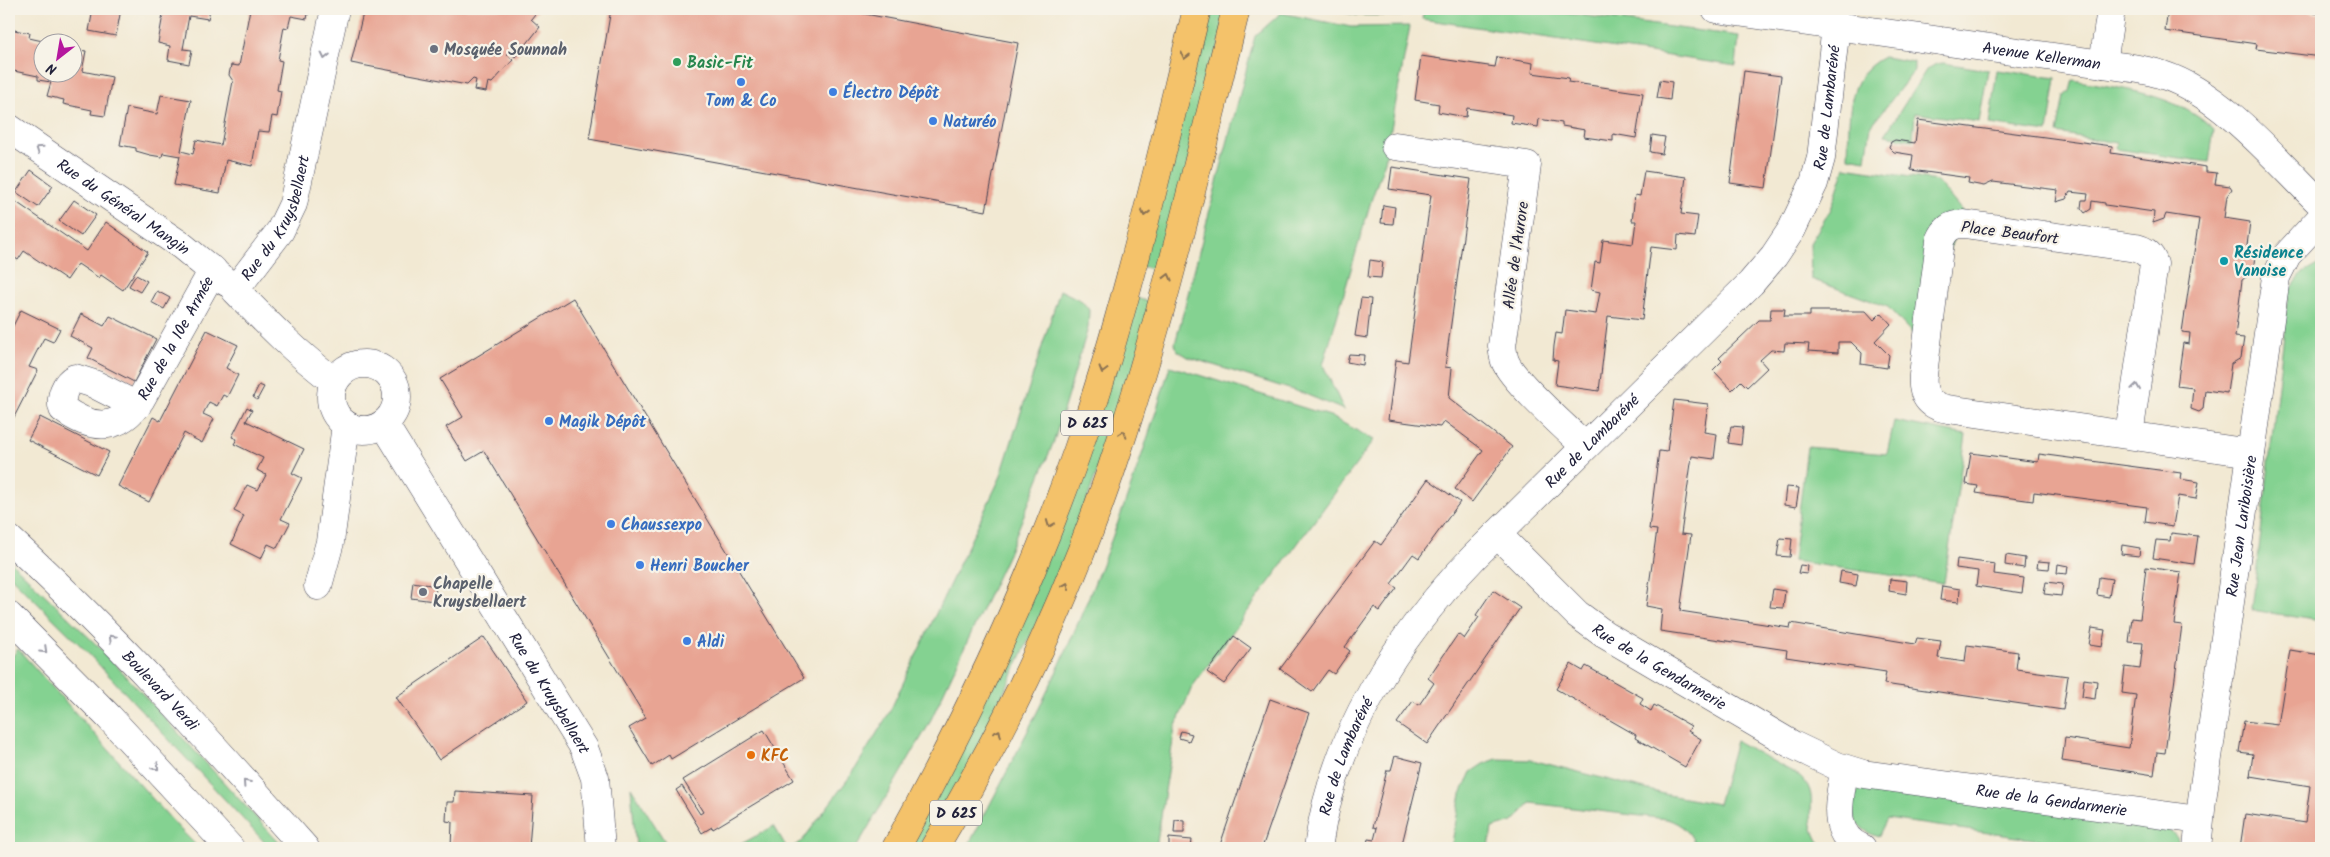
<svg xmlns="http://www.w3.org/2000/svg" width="2330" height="857" font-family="Kalam,sans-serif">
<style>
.green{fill:#84d291;stroke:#537a66}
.building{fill:#e8a493}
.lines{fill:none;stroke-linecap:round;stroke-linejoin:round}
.minor-casing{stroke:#414052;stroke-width:29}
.tertiary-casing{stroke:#414052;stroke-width:29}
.primary-casing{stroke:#414052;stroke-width:29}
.minor{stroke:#fff;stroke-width:28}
.tertiary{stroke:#fff;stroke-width:28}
.primary{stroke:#f4c26a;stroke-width:28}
.oneway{stroke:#9c9ca7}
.oneway2{stroke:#8b7252}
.worship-dot{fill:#6b7280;stroke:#f7f3e8;stroke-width:2}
.leisure-dot{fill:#2e9e5b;stroke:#f7f3e8;stroke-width:2}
.shop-dot{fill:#3f7fe0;stroke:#f7f3e8;stroke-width:2}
.culture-dot{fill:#0f9aa8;stroke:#f7f3e8;stroke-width:2}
.food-dot{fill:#e8710a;stroke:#f7f3e8;stroke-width:2}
.labels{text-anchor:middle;stroke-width:4.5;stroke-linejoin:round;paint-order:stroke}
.shield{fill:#f7f3e8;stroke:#62616f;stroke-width:1}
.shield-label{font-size:15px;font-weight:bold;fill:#22223b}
.worship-label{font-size:16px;font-weight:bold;fill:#5b616d;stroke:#f7f3e8;text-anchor:start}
.street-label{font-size:16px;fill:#22223b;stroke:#f7f3e8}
.leisure-label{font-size:16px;font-weight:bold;fill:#27864d;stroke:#f7f3e8;text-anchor:start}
.shop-label{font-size:16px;font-weight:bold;fill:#366cbe;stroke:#f7f3e8;text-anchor:start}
.culture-label{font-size:16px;font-weight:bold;fill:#0d838f;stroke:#f7f3e8;text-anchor:start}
.food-label{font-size:16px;font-weight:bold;fill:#c56008;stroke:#f7f3e8;text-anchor:start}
</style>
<rect width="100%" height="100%" fill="#f7f3e8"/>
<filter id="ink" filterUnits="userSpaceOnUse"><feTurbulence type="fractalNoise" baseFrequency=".02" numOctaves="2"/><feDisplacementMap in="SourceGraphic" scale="10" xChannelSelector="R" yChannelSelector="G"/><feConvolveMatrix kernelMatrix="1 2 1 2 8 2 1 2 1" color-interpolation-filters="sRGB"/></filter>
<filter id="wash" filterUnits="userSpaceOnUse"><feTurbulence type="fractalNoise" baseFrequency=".0096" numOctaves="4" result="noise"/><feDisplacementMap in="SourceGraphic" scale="20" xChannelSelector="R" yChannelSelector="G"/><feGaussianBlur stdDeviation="1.12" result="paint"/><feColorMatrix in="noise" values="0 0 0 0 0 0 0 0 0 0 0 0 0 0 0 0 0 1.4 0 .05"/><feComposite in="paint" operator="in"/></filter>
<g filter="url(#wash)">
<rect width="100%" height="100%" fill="#f2e9d3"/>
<path class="green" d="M 1206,9 L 1228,9 L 1161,270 L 1140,266 Z
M 1329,9 L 1413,9 L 1406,15 L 1400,16 L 1356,15 Z
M 1424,9 L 1548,9 L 1557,12 L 1739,36 L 1736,66 L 1422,19 Z
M 1281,13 L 1351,27 L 1410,26 L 1385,161 L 1371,201 L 1323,365 L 1344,410 L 1305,394 L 1188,357 L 1177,350 L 1175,344 L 1255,36 Z
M 1884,57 L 1914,62 L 1914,71 L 1871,126 L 1866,160 L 1848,157 C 1850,118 1844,77 1884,57 Z
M 1943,63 L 1988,70 L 1979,122 L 1915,113 L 1913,140 L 1885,135 L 1926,70 L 1936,64 Z
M 1997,70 L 2056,78 L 2048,132 L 1989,124 Z
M 2073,80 C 2122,89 2176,93 2214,130 L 2209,162 L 2116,149 L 2117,143 L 2057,133 L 2064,96 L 2070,91 Z
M 1845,167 L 1937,181 L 1963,212 L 1917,339 L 1888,307 L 1811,279 L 1810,243 L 1831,209 Z
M 2321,263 L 2321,621 L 2252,610 L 2289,291 L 2303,273 Z
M 1060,290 L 1082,301 L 1089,310 L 1088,328 L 1054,441 L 1008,554 L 928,726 L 856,848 L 791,848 L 802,841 L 854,771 L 889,713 L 1000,478 Z
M 1134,297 L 1152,303 L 1135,364 L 1064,565 L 967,771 L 918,848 L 907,848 Z
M 1170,366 L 1330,416 L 1374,440 L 1192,687 L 1175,728 L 1156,848 L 967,848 C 999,787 1032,725 1061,662 C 1104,566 1140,467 1170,366 Z
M 1894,421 L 1966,435 L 1944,583 L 1793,561 L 1807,447 L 1887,454 Z
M 9,560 L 104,652 L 284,848 L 270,848 L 85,650 L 9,575 Z
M 18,649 L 179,828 L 199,848 L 9,848 L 9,661 Z
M 1736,741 L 1800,776 C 1819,794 1807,808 1813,829 C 1815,836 1819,842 1822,848 L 1696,848 C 1692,833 1682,824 1667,819 L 1530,803 L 1513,822 L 1492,828 L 1489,848 L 1451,848 L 1461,794 L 1471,772 L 1483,764 L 1497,759 L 1532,760 L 1668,795 L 1718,804 Z
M 1865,782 L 2165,826 C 2174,832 2177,838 2179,848 L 2097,848 L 1887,819 L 1878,837 C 1850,827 1844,803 1865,782 Z
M 631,787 L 669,848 L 636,848 Z
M 774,826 L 787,848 L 734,848 Z"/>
<g id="blocks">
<path class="building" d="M 93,9 L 121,9 L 116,36 L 89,31 Z
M 164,9 L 210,9 L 208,19 L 189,16 L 183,49 L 192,50 L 189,64 L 168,60 L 170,46 L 158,43 Z
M 250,9 L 309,9 L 307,19 L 291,16 L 288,28 L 284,27 L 278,60 L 282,61 L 277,90 L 281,91 L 277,117 L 272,116 L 269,132 L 258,131 L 252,166 L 226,160 L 220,193 L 174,185 L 180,156 L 163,153 L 162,157 L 150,155 L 136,151 L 136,148 L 120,145 L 127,108 L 157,114 L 161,95 L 191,100 L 181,151 L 193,154 L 196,140 L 221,145 L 233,81 L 229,75 L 231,65 L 239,66 Z
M 364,9 L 539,9 L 531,19 L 540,27 L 525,46 L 519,41 L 516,45 L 521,50 L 515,57 L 509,52 L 507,55 L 513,60 L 492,83 L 488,82 L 486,92 L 474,90 L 476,80 L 473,79 L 467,85 L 351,63 Z
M 611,9 L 839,9 L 1018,43 L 986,211 L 589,139 Z
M 2168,9 L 2309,9 L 2309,12 L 2321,14 L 2321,57 L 2256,49 L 2257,44 L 2165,31 Z
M 9,29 L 30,33 L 29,38 L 47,42 L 42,42 L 42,72 L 72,72 L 72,49 L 86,51 L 82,71 L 112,77 L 105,116 L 91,114 L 92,110 L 63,104 L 64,100 L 47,96 L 51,82 L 38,80 L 38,76 L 9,70 Z
M 1421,56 L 1495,67 L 1497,57 L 1533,63 L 1532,73 L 1569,78 L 1568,82 L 1643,93 L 1636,138 L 1613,134 L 1613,141 L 1584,137 L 1585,130 L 1562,126 L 1562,123 L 1539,119 L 1538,127 L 1524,125 L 1511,123 L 1512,115 L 1467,108 L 1466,117 L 1438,112 L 1439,104 L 1415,100 Z
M 1744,71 L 1781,76 L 1766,188 L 1730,183 Z
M 1660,80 L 1672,82 L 1670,100 L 1657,98 Z
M 1918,120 L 2112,146 L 2111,153 L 2206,167 L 2206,172 L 2217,173 L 2215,184 L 2230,186 L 2232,189 L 2227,196 L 2224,218 L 2250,222 L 2246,253 L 2255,255 L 2253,272 L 2242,280 L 2235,337 L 2244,338 L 2242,351 L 2241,358 L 2231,364 L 2227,393 L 2205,390 L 2203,409 L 2199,412 L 2191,409 L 2193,388 L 2177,386 L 2183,343 L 2189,344 L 2190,333 L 2182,332 L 2199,219 L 2166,214 L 2164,219 L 2153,223 L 2154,212 L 2105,205 L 2105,203 L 2092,201 L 2091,209 L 2085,213 L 2081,208 L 2082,200 L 2087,200 L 2088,194 L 2070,192 L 2066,199 L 2056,202 L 2058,190 L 1993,182 L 1984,186 L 1968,183 L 1969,178 L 1911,170 L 1913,155 L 1894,152 L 1889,147 L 1891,142 L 1895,140 L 1915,143 Z
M 1652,135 L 1665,137 L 1662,154 L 1650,152 Z
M 1392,167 L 1471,179 L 1445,367 L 1452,368 L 1449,398 L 1512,447 L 1472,502 L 1455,489 L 1483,450 L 1444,421 L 1440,427 L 1388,420 L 1396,360 L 1408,362 L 1431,195 L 1389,189 Z
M 31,170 L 53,186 L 38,207 L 16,192 Z
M 1644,171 L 1686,177 L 1681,214 L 1698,216 L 1695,237 L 1678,235 L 1677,250 L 1651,247 L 1642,320 L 1608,316 L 1599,391 L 1555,385 L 1558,361 L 1553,360 L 1554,346 L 1556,333 L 1562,334 L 1565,310 L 1596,314 L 1600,292 L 1591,290 L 1595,262 L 1600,263 L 1603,240 L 1633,244 L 1636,221 L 1632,221 L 1635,195 L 1640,196 Z
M 9,197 L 87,251 L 106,222 L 148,252 L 123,290 L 101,275 L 99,278 L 78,264 L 67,280 L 24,251 L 18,260 L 9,254 Z
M 74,200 L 96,215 L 81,236 L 59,221 Z
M 1383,205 L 1395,207 L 1393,224 L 1381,223 Z
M 1370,260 L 1383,262 L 1381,278 L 1368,277 Z
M 136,275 L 147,281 L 140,292 L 129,286 Z
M 157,291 L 170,298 L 164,309 L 151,302 Z
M 573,298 L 804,678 L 671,759 L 669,755 L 652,766 L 629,728 L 646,718 L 484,451 L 467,461 L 446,427 L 463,417 L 440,379 Z
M 1361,298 L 1371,299 L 1367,338 L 1355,336 Z
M 1771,309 L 1785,309 L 1784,316 L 1810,316 L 1810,311 L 1866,311 L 1874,320 L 1881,313 L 1891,324 L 1875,341 L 1889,355 L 1887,368 L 1861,364 L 1862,353 L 1851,342 L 1838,342 L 1838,353 L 1808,351 L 1809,344 L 1785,343 L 1784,351 L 1771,350 L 1760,360 L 1767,368 L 1747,387 L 1741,381 L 1732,390 L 1713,370 L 1722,361 L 1719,358 L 1759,320 L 1770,320 Z
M 21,310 L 60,329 L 53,342 L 44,338 L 36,353 L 29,367 L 38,370 L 9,427 L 9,334 Z
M 81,314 L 104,326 L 110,316 L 156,339 L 134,382 L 88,358 L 93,348 L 70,336 Z
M 207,330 L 238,345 L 226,368 L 238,375 L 227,397 L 223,395 L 217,406 L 209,402 L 203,414 L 214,419 L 202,443 L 184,433 L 149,502 L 118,486 L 153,417 L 160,421 Z
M 1349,354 L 1364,355 L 1363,365 L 1347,362 Z
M 259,385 L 264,387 L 257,400 L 253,397 Z
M 1674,400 L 1708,404 L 1704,432 L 1717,434 L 1714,459 L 1692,456 L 1681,534 L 1691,535 L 1680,611 L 1790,628 L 1791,623 L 1915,644 L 1917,638 L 1941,641 L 1938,658 L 1965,662 L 1967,645 L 2018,652 L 2016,669 L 2068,676 L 2063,710 L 1884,684 L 1886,672 L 1786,657 L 1787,650 L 1660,631 L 1662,609 L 1646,606 L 1657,530 L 1649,529 L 1659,451 L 1667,452 Z
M 247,407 L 252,410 L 246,421 L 304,449 L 292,473 L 302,478 L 281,519 L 290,523 L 277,548 L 268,544 L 261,559 L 231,544 L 244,516 L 234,511 L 247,485 L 258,490 L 266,475 L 257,470 L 263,458 L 234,444 L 237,439 L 232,437 Z
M 40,417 L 109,452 L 97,475 L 28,440 Z
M 1731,426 L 1743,427 L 1741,445 L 1728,443 Z
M 1971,453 L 2038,462 L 2039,454 L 2181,473 L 2180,479 L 2199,482 L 2196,499 L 2178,496 L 2173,526 L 2145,522 L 2147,507 L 2034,492 L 2033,501 L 1976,493 L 1978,486 L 1966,484 Z
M 1428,479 L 1460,502 L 1419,558 L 1413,554 L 1391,584 L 1397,588 L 1380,611 L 1374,607 L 1345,647 L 1350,651 L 1334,674 L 1328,670 L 1312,692 L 1280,669 L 1375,541 L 1381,545 Z
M 1786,487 L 1799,488 L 1796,507 L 1784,505 Z
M 2171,533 L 2198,536 L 2194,564 L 2153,558 L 2156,540 L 2170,541 Z
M 1780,538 L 1792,539 L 1790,557 L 1777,556 Z
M 2122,545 L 2140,548 L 2139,556 L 2121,554 Z
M 2006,555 L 2025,558 L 2024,568 L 2005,565 Z
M 1957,559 L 1995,564 L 1994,574 L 2024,578 L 2022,593 L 1976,586 L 1978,571 L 1956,568 Z
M 2038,561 L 2050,562 L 2049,569 L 2037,568 Z
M 2058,564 L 2068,566 L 2067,574 L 2057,573 Z
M 1800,565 L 1808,566 L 1807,574 L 1798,573 Z
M 2146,567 L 2181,572 L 2174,624 L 2182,625 L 2165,753 L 2157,752 L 2154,775 L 2062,761 L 2065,738 L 2129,748 L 2136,695 L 2122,693 L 2125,667 L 2140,669 L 2143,643 L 2129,642 L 2132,618 L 2140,619 Z
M 1841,571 L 1858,574 L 1856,586 L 1839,583 Z
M 2099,577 L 2112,579 L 2109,597 L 2097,595 Z
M 1890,579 L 1907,581 L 1906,594 L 1889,591 Z
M 413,582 L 436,586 L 434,601 L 411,598 Z
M 2046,582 L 2063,584 L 2061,596 L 2044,594 Z
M 1942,586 L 1960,589 L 1959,602 L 1940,600 Z
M 1773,589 L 1785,591 L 1783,608 L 1770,607 Z
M 1493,590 L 1520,608 L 1427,744 L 1397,723 L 1413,701 L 1419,705 L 1434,683 L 1428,678 L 1458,634 L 1464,639 L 1479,617 L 1476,615 Z
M 2092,628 L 2105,630 L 2102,647 L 2089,645 Z
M 1234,636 L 1251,648 L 1224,684 L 1207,672 Z
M 484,637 L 527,701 L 439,760 L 396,697 Z
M 2290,650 L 2321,655 L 2321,848 L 2240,848 L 2245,814 L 2305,823 L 2310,786 L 2250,776 L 2253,754 L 2239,752 L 2244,721 L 2278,725 Z
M 1571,664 L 1583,671 L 1586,666 L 1643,698 L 1640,704 L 1651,711 L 1654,705 L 1691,726 L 1688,731 L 1701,739 L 1685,767 L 1635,738 L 1636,735 L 1556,689 Z
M 2084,679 L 2097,681 L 2095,699 L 2082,697 Z
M 1270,699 L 1309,713 L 1262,848 L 1219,848 Z
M 764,730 L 794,780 L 713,829 L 712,827 L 702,833 L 676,790 L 682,786 L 700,814 L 703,812 L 683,780 Z
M 1181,731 L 1192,734 L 1189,741 L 1179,738 Z
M 1395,756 L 1422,763 L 1401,848 L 1366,848 L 1368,839 L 1374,840 L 1377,828 L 1373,827 L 1387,770 L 1391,770 Z
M 455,791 L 533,796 L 529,848 L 451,848 L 452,822 L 446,821 L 447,802 L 454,802 Z
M 1175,820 L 1184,821 L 1184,833 L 1174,833 Z
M 1169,838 L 1192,840 L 1191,848 L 1169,848 Z"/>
</g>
</g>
<g filter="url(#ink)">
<use href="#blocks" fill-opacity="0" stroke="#414052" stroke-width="1"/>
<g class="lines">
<g class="minor-casing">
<g id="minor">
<path id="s1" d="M 1716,9 L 2103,64 C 2123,67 2144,68 2163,75 C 2222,94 2277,161 2321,204"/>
<path d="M 2103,64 L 2111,9"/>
<path id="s2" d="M 9,128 L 182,246 L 226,282"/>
<path d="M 1395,146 L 1527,165 L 1502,346 C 1503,351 1503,356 1505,361 C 1512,380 1568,430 1585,446"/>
<path id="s3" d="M 137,406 L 94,384 L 75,378 C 65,383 59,398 63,409 C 93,431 120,431 141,399 L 213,270"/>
<path d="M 2129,435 L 2154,264 C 2151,255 2145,250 2136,248 L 1964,224 C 1951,224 1945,229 1940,241 L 1923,375 C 1921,394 1928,406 1948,409 L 2251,453"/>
<path id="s4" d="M 1497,534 L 1577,614 L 1604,634 L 1793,745 L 1837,766 L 1863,774 L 2199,820"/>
<path d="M 318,586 L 330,542 L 346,425"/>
<path d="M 1844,769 C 1841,798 1828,834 1862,848"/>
<path id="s5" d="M 1318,848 C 1333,736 1397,637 1474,557 L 1751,283 L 1774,256 L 1792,229 L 1814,183 L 1821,158 L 1836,26"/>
<path id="s6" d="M 2197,848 L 2202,800 L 2276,277 L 2287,255 L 2321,218"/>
</g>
</g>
<g class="tertiary-casing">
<g id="tertiary">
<circle cx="364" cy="397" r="33"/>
<path id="s7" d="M 334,381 C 297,354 267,323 235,290 L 280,231 L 293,204 L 335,9"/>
<path id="s8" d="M 384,424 L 584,748 L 595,778 L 601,848"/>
<path id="s9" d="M 9,539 C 115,636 210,742 305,848"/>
<path d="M 9,616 L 109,717 L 230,848"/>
</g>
</g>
<g class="primary-casing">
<path id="primary" d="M 896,848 C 966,721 1029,589 1077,452 C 1127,309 1161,155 1197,9
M 934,848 C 1013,718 1078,576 1124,431 C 1169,292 1201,150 1236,9"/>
</g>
<use href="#minor" class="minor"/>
<use href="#tertiary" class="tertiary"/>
<use href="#primary" class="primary"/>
</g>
<defs><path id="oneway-chevron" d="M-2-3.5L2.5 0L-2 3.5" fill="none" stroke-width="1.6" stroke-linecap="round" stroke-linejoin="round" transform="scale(1.25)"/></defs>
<g class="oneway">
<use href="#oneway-chevron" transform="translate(325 56) rotate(102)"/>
<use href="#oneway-chevron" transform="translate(39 149) rotate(-146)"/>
<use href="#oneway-chevron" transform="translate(2136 387) rotate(-82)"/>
<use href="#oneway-chevron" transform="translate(112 638) rotate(-135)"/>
<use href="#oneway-chevron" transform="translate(44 650) rotate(44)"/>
<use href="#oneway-chevron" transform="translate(156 767) rotate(47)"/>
<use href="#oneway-chevron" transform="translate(246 783) rotate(-132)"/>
</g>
<g class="oneway2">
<use href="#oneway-chevron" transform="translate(1185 56) rotate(104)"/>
<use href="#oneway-chevron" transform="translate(1145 213) rotate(104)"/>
<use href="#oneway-chevron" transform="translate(1168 277) rotate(-76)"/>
<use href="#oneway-chevron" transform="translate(1103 370) rotate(106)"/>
<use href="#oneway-chevron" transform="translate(1123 434) rotate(-72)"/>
<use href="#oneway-chevron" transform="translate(1050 524) rotate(111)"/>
<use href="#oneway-chevron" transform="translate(1066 586) rotate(-67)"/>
<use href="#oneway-chevron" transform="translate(998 733) rotate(-64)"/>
</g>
</g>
<g class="worship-dot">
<circle cx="434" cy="49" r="5"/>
<circle cx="423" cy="592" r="5"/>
</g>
<circle class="leisure-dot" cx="677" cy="62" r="5"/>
<g class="shop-dot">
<circle cx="741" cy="82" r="5"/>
<circle cx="833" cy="92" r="5"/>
<circle cx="933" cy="121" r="5"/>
<circle cx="549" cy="421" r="5"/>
<circle cx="611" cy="524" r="5"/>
<circle cx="640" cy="565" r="5"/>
<circle cx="687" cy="641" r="5"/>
</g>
<circle class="culture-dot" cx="2224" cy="261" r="5"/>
<circle class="food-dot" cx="751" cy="755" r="5"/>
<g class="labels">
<g class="shield">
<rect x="1061" y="410.5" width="52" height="25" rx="4"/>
<rect x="930" y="800.5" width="52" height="25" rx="4"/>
</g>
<g class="shield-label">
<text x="1087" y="428">D 625</text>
<text x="956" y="818">D 625</text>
</g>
<g class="worship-label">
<text x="444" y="55">Mosquée Sounnah</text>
<text x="433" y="589">Chapelle<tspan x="433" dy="18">Kruysbellaert</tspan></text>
</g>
<g class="street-label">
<text dy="6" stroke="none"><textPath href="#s1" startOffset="329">Avenue Kellerman</textPath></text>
<text dy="6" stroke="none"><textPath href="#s5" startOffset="921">Rue de Lambaréné</textPath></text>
<text dy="6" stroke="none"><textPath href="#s2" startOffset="139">Rue du Général Mangin</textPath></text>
<text dy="6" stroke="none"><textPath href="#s7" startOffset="219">Rue du Kruysbellaert</textPath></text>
<text transform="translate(2010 232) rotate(7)" y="6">Place Beaufort</text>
<text transform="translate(1515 255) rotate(-82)" y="6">Allée de l'Aurore</text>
<text dy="6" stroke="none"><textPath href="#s3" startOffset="265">Rue de la 10e Armée</textPath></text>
<text dy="6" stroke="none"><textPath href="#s5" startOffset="501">Rue de Lambaréné</textPath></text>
<text dy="6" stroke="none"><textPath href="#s6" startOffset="325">Rue Jean Lariboisière</textPath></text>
<text dy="6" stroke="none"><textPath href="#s4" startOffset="211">Rue de la Gendarmerie</textPath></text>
<text dy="6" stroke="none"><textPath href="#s9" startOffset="214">Boulevard Verdi</textPath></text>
<text dy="6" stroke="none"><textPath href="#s8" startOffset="316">Rue du Kruysbellaert</textPath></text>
<text dy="6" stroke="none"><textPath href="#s5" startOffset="96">Rue de Lambaréné</textPath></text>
<text dy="6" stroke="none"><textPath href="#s4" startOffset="632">Rue de la Gendarmerie</textPath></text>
</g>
<g class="leisure-label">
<text x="687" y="68">Basic-Fit</text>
</g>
<g class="shop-label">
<text x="843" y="98">Électro Dépôt</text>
<text x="741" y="106" text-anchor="middle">Tom &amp; Co</text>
<text x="943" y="127">Naturéo</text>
<text x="559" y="427">Magik Dépôt</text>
<text x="621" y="530">Chaussexpo</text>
<text x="650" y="571">Henri Boucher</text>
<text x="697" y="647">Aldi</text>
</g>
<g class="culture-label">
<text x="2234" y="258">Résidence<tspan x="2234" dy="18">Vanoise</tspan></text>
</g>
<g class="food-label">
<text x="761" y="761">KFC</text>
</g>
</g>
<rect width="2330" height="857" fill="none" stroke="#f7f3e8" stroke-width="30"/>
<g transform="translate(58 58) rotate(211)"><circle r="24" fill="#f7f3e8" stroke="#a29fa3"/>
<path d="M0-4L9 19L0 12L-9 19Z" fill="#b5179e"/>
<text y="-8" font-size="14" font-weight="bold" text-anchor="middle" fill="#22223b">N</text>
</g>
</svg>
